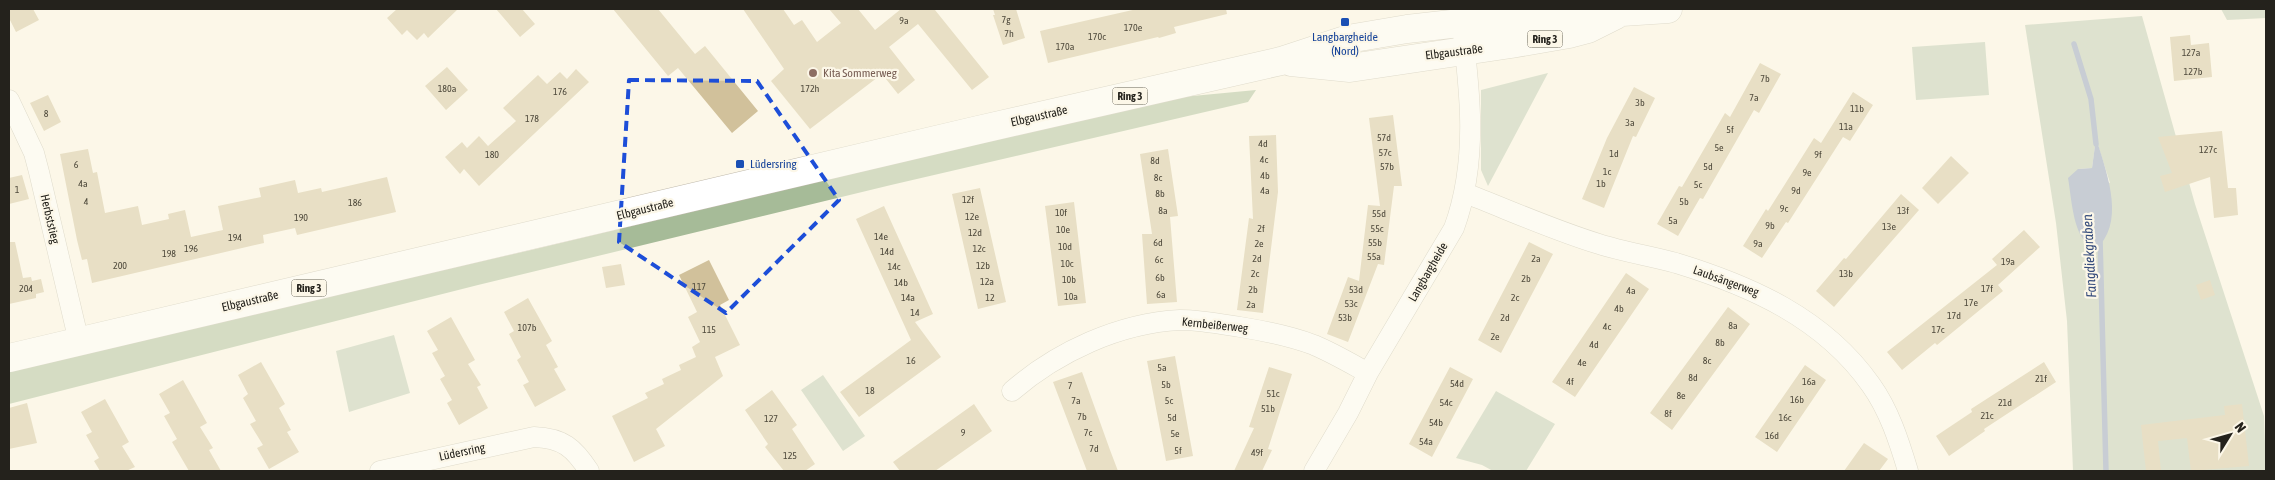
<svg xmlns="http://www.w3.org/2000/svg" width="2275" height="480" font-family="'Asap Condensed',sans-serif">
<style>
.green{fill:#bbc8b2;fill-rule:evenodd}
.forest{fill:#a6bb98}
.water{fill:#899abc}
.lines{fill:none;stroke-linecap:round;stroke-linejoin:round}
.stream{stroke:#899abc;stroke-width:5.5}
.building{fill:#d1c19b}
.street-casing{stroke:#bfb9ab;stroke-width:21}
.primary-casing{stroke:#bfb9ab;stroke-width:29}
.street{stroke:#fff;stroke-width:20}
.primary{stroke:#fff;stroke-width:28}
.marked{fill:none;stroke:#1d4ed8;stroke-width:4;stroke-dasharray:10 6;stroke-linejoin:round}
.transit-dot{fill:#1a4fb4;stroke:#fcf7e8;stroke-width:2}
.education-dot{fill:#8d6e63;stroke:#fcf7e8;stroke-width:2}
.labels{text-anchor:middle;stroke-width:4.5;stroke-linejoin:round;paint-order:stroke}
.number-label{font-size:10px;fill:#4f4a3c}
.shield{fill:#fcf7e8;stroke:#656259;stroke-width:1}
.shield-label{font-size:11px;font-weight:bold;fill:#24221c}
.transit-label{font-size:12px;fill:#164399;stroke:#fcf7e8}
.street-label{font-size:12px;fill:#24221c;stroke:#fcf7e8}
.education-label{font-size:12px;fill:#785e54;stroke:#fcf7e8;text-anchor:start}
.water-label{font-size:14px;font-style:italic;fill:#374d7d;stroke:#fcf7e8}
</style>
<rect width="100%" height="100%" fill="#fcf7e8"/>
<path class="green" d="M 2221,9 L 2266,9 L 2266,18 L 2227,20 Z
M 2142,16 L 2195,204 L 2264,416 L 2266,471 L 2073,471 L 2067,321 L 2056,223 L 2025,25 ZM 2096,139 L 2110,183 L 2078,169 L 2092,168 Z
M 1985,42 L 1989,95 L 1916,100 L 1912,47 Z
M 1548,73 L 1488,186 L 1481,170 L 1481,90 Z
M 394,335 L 410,393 L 349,412 L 336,351 Z
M 823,375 L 865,436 L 843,451 L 801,390 Z
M 1496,391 L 1555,424 L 1526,471 L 1493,471 L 1482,465 L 1456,458 Z"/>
<path class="forest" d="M 1256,90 L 1248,102 L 891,185 L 478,285 L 9,404 L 9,370 L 531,250 L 1161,99 Z"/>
<path class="water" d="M 2096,138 C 2105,168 2125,217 2100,245 C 2097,244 2091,245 2088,243 C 2073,235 2071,194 2068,178 L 2078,169 L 2092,168 Z"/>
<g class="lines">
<path class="stream" d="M 2074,44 L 2091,99 L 2096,144
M 2100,238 L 2106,471"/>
</g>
<path class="building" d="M 9,9 L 33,9 L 39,20 L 16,32 L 9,18 Z
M 397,9 L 458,9 L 428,38 L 424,33 L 417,40 L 407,30 L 402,35 L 387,18 Z
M 496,9 L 522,9 L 535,24 L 520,37 Z
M 613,9 L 658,9 L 695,54 L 705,46 L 758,111 L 732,133 L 678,68 L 668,76 Z
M 743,9 L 783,9 L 794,25 L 802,20 L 817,42 L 841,23 L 829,9 L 858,9 L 875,30 L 901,9 L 936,9 L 935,10 L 989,77 L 972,90 L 918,24 L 889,47 L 915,80 L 898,94 L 882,74 L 810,129 L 771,81 L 784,69 Z
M 993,9 L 1016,9 L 1025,38 L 1003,45 L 993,15 L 995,15 Z
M 1137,9 L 1226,9 L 1227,14 L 1174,27 L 1176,33 L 1159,38 L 1158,37 L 1048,63 L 1040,31 Z
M 2190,35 L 2191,45 L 2209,43 L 2212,77 L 2174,81 L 2170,37 Z
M 1760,63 L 1781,74 L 1759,113 L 1754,110 L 1703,199 L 1700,198 L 1678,236 L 1657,224 L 1679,186 L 1682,187 L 1725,113 L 1730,117 Z
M 447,67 L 468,90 L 446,110 L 425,86 Z
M 576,69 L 589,82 L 479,186 L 464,169 L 460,174 L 445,157 L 462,142 L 467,148 L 479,136 L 488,146 L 516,121 L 503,108 L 538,75 L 547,84 L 560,72 L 567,79 Z
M 1634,87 L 1655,98 L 1636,137 L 1633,136 L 1604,208 L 1582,199 L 1607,138 Z
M 1853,92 L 1873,105 L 1850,141 L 1843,137 L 1788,223 L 1786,222 L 1762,258 L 1743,246 L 1766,209 L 1768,211 L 1814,138 L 1821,143 Z
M 48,95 L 61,122 L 44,131 L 30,103 Z
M 1393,115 L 1402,186 L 1394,186 L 1384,265 L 1378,264 L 1348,342 L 1327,334 L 1348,277 L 1359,281 L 1368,205 L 1380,206 L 1369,118 Z
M 2222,131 L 2228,188 L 2236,188 L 2238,215 L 2214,218 L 2210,177 L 2165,192 L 2160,176 L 2172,173 L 2158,137 Z
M 1276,135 L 1278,192 L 1263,313 L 1237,310 L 1249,218 L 1253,219 L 1249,136 Z
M 88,149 L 93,173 L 97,172 L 105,213 L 138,206 L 142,225 L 169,219 L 168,214 L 185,210 L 191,237 L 223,230 L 218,206 L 261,197 L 259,188 L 295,180 L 298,193 L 321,188 L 322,192 L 387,177 L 396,212 L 297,235 L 295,228 L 263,235 L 264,243 L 92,283 L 87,259 L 82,260 L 77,240 L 60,154 Z
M 1168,149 L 1178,216 L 1170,217 L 1177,302 L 1147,304 L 1142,234 L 1152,234 L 1140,154 Z
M 1951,156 L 1969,173 L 1938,204 L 1922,188 Z
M 22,175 L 29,199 L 9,204 L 9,178 Z
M 980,188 L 1006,302 L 978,309 L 952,194 Z
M 1901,194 L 1919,210 L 1834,307 L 1816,291 L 1844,258 L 1846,259 Z
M 1074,202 L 1086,303 L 1058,306 L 1045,206 Z
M 884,206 L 933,314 L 915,322 L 941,357 L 859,417 L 840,392 L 911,340 L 856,219 Z
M 2024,230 L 2040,247 L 1998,285 L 2003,291 L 1937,345 L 1935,343 L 1902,370 L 1887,352 L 1997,265 L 1992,259 Z
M 9,242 L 15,242 L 23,278 L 31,277 L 32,281 L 41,279 L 44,292 L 36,294 L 36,298 L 9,304 Z
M 1529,242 L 1553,254 L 1501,353 L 1478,340 Z
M 709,260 L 729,300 L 720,305 L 740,345 L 715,357 L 723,376 L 656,429 L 665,446 L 634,462 L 612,416 L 648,398 L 645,393 L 664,384 L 662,379 L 681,370 L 679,365 L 696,357 L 692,347 L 700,342 L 688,317 L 697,312 L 679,275 Z
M 621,264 L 625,285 L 606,288 L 602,267 Z
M 1626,273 L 1649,289 L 1575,397 L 1552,382 Z
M 2210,280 L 2215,295 L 2201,300 L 2196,285 Z
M 528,298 L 552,341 L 546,345 L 558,367 L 554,369 L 566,390 L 535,407 L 523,385 L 529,382 L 517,360 L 521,357 L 509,334 L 514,331 L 504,312 Z
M 1728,307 L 1750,324 L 1672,430 L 1650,413 Z
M 451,317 L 475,360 L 468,364 L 481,385 L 477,387 L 488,408 L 459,425 L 447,403 L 452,400 L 440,379 L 445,376 L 432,353 L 438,350 L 427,331 Z
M 1175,356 L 1193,456 L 1166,461 L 1147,361 Z
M 261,362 L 285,404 L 279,408 L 291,430 L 287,432 L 299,452 L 269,469 L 257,448 L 263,445 L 250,424 L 256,421 L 243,398 L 248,394 L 238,375 Z
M 2044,362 L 2056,382 L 1984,429 L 1985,431 L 1949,456 L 1936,436 L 1972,412 L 1971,409 Z
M 1805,365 L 1826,380 L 1777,452 L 1755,437 Z
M 1269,367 L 1292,374 L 1268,449 L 1272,450 L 1262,471 L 1234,471 L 1254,428 L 1249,427 Z
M 1450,367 L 1473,379 L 1432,457 L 1409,444 Z
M 1082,372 L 1110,450 L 1118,471 L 1087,471 L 1077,445 L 1053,382 Z
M 183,380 L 207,423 L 200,427 L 213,448 L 209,450 L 221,471 L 189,471 L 172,442 L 177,439 L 164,416 L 170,413 L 159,394 Z
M 772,390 L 797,425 L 792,429 L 815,464 L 805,471 L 784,471 L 765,447 L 768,444 L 745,410 Z
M 105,399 L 129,442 L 122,446 L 135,467 L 126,471 L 100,471 L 94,461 L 99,458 L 86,435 L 92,432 L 81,412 Z
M 27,403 L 37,443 L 9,449 L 9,408 Z
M 974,404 L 992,431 L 935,471 L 900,471 L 893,462 Z
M 2242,404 L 2249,466 L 2191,471 L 2187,438 L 2158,441 L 2161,471 L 2146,471 L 2141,425 L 2225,415 L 2224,406 Z
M 1864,443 L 1888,459 L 1879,471 L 1844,471 Z"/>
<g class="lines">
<g class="street-casing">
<path id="street" d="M 9,100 L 34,153 L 39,172 L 79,342
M 1465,193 C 1509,210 1553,230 1599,244 C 1624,252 1651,256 1676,263 C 1751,286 1824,318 1871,385 C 1889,410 1899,441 1908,471
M 1012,391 C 1057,352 1119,323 1180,320 C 1200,320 1221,324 1240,327 C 1265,331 1290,336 1314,345 C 1333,353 1350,363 1368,373
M 380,471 L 534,437 C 563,438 574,448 589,471
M 1314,471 L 1348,413 L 1368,373 L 1454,228 C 1480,157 1469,82 1460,9"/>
</g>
<g class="primary-casing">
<path id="primary" d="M 1291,62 L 1350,68 L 1511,44 L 1569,34 L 1588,29 L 1616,15
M 9,358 L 978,130 L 1281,61 L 1348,39 L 1407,29 L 1566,11 L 1622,12 L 1668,9"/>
</g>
<use href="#street" class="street"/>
<use href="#primary" class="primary"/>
</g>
<path d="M0 0H2275V480H0ZM 629,80 L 757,81 L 839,200 L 726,313 L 619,242 Z" fill="#fcf7e8" fill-opacity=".55" fill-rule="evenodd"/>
<path class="marked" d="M 629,80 L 757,81 L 839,200 L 726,313 L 619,242 Z"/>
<g class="transit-dot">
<rect x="1340" y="17" width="10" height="10" rx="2.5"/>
<rect x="735" y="159" width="10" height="10" rx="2.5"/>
</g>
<circle class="education-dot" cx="813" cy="73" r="5"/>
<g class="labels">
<g class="number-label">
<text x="1006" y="23">7g</text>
<text x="904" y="24">9a</text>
<text x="1133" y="31">170e</text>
<text x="1009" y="37">7h</text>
<text x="1097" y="40">170c</text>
<text x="1065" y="50">170a</text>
<text x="2191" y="56">127a</text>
<text x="2193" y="75">127b</text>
<text x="1765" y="82">7b</text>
<text x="447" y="92">180a</text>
<text x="810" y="92">172h</text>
<text x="560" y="95">176</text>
<text x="1754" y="101">7a</text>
<text x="1640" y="106">3b</text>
<text x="1857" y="112">11b</text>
<text x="46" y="117">8</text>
<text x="532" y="122">178</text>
<text x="1630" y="126">3a</text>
<text x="1846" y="130">11a</text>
<text x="1730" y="133">5f</text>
<text x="1384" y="141">57d</text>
<text x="1263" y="147">4d</text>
<text x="1719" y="151">5e</text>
<text x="2208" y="153">127c</text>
<text x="1385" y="156">57c</text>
<text x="1614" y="157">1d</text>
<text x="492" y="158">180</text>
<text x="1818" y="158">9f</text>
<text x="1264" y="163">4c</text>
<text x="1155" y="164">8d</text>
<text x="76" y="168">6</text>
<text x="1387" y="170">57b</text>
<text x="1708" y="170">5d</text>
<text x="1607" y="175">1c</text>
<text x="1807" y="176">9e</text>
<text x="1265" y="179">4b</text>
<text x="1158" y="181">8c</text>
<text x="83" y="187">4a</text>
<text x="1601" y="187">1b</text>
<text x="1698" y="188">5c</text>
<text x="17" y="193">1</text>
<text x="1265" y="194">4a</text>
<text x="1796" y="194">9d</text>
<text x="1160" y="197">8b</text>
<text x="968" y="203">12f</text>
<text x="86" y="205">4</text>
<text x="1684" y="205">5b</text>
<text x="355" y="206">186</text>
<text x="1784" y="212">9c</text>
<text x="1163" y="214">8a</text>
<text x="1903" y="214">13f</text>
<text x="1061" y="216">10f</text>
<text x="1379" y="217">55d</text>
<text x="972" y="220">12e</text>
<text x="301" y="221">190</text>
<text x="1673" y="224">5a</text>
<text x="1770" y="229">9b</text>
<text x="1889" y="230">13e</text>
<text x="1261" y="232">2f</text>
<text x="1377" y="232">55c</text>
<text x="1063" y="233">10e</text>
<text x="975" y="236">12d</text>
<text x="881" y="240">14e</text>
<text x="235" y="241">194</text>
<text x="1158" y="246">6d</text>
<text x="1375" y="246">55b</text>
<text x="1259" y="247">2e</text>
<text x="1758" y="247">9a</text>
<text x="1065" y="250">10d</text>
<text x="191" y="252">196</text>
<text x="979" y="252">12c</text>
<text x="887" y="255">14d</text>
<text x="169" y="257">198</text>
<text x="1374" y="260">55a</text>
<text x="1257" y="262">2d</text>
<text x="1536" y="262">2a</text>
<text x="1159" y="263">6c</text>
<text x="2008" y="265">19a</text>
<text x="1067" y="267">10c</text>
<text x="120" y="269">200</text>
<text x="983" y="269">12b</text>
<text x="894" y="270">14c</text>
<text x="1255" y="277">2c</text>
<text x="1846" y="277">13b</text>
<text x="1160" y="281">6b</text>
<text x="1526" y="282">2b</text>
<text x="1069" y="283">10b</text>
<text x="987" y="285">12a</text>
<text x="901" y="286">14b</text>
<text x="699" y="290">117</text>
<text x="26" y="292">204</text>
<text x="1987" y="292">17f</text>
<text x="1253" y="293">2b</text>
<text x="1356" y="293">53d</text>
<text x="1631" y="294">4a</text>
<text x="1161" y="298">6a</text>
<text x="1071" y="300">10a</text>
<text x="908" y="301">14a</text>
<text x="990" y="301">12</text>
<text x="1515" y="301">2c</text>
<text x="1971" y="306">17e</text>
<text x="1351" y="307">53c</text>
<text x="1251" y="308">2a</text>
<text x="1619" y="312">4b</text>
<text x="915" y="316">14</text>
<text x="1954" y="319">17d</text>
<text x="1345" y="321">53b</text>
<text x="1505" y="321">2d</text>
<text x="1733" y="329">8a</text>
<text x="1607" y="330">4c</text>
<text x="527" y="331">107b</text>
<text x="709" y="333">115</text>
<text x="1938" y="333">17c</text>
<text x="1495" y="340">2e</text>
<text x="1720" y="346">8b</text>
<text x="1594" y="348">4d</text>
<text x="911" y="364">16</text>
<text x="1707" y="364">8c</text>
<text x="1582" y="366">4e</text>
<text x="1162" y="371">5a</text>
<text x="1693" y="381">8d</text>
<text x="2041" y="382">21f</text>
<text x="1570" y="385">4f</text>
<text x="1809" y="385">16a</text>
<text x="1457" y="387">54d</text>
<text x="1166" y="388">5b</text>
<text x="1070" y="389">7</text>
<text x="870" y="394">18</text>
<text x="1273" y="397">51c</text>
<text x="1681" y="399">8e</text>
<text x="1797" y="403">16b</text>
<text x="1076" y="404">7a</text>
<text x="1169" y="404">5c</text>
<text x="1446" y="406">54c</text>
<text x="2005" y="406">21d</text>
<text x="1268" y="412">51b</text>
<text x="1668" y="417">8f</text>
<text x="1987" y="419">21c</text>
<text x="1082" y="420">7b</text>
<text x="1172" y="421">5d</text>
<text x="1785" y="421">16c</text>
<text x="771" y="422">127</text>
<text x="1436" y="426">54b</text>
<text x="963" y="436">9</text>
<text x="1088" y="436">7c</text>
<text x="1175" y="437">5e</text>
<text x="1772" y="439">16d</text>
<text x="1426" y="445">54a</text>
<text x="1094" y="452">7d</text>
<text x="1178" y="454">5f</text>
<text x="1257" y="456">49f</text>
<text x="790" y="459">125</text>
</g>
<g class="shield">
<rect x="1527.5" y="30.5" width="35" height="17" rx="4"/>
<rect x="1112.5" y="87.5" width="35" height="17" rx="4"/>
<rect x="291.5" y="279.5" width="35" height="17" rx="4"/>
</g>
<g class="shield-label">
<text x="1545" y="43">Ring 3</text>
<text x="1130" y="100">Ring 3</text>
<text x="309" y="292">Ring 3</text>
</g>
<g class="transit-label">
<text x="1345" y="41">Langbargheide<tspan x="1345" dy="14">(Nord)</tspan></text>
<text x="750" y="168" text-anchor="start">Lüdersring</text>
</g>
<g class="street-label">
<text transform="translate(1454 52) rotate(-7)" y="4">Elbgaustraße</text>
<text transform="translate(1039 116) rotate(-13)" y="4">Elbgaustraße</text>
<text transform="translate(645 209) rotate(-14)" y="4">Elbgaustraße</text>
<text transform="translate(50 219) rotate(77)" y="4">Herbststieg</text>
<text transform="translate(1428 272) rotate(-60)" y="4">Langbargheide</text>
<text transform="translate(1726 281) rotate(20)" y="4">Laubsängerweg</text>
<text transform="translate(250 301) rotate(-13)" y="4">Elbgaustraße</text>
<text transform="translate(1215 325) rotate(6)" y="4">Kernbeißerweg</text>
<text transform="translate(462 452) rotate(-12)" y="4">Lüdersring</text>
</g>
<g class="education-label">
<text x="823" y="77">Kita Sommerweg</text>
</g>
<g class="water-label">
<text transform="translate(2089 256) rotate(-93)" y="5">Fangdiekgraben</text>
</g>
</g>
<rect width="2275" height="480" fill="none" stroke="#24221c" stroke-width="20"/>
<g transform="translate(2230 435) rotate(53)" stroke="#fcf7e8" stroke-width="4" paint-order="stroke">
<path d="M0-4L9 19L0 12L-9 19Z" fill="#24221c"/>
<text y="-8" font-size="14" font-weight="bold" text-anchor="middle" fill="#24221c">N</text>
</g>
</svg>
